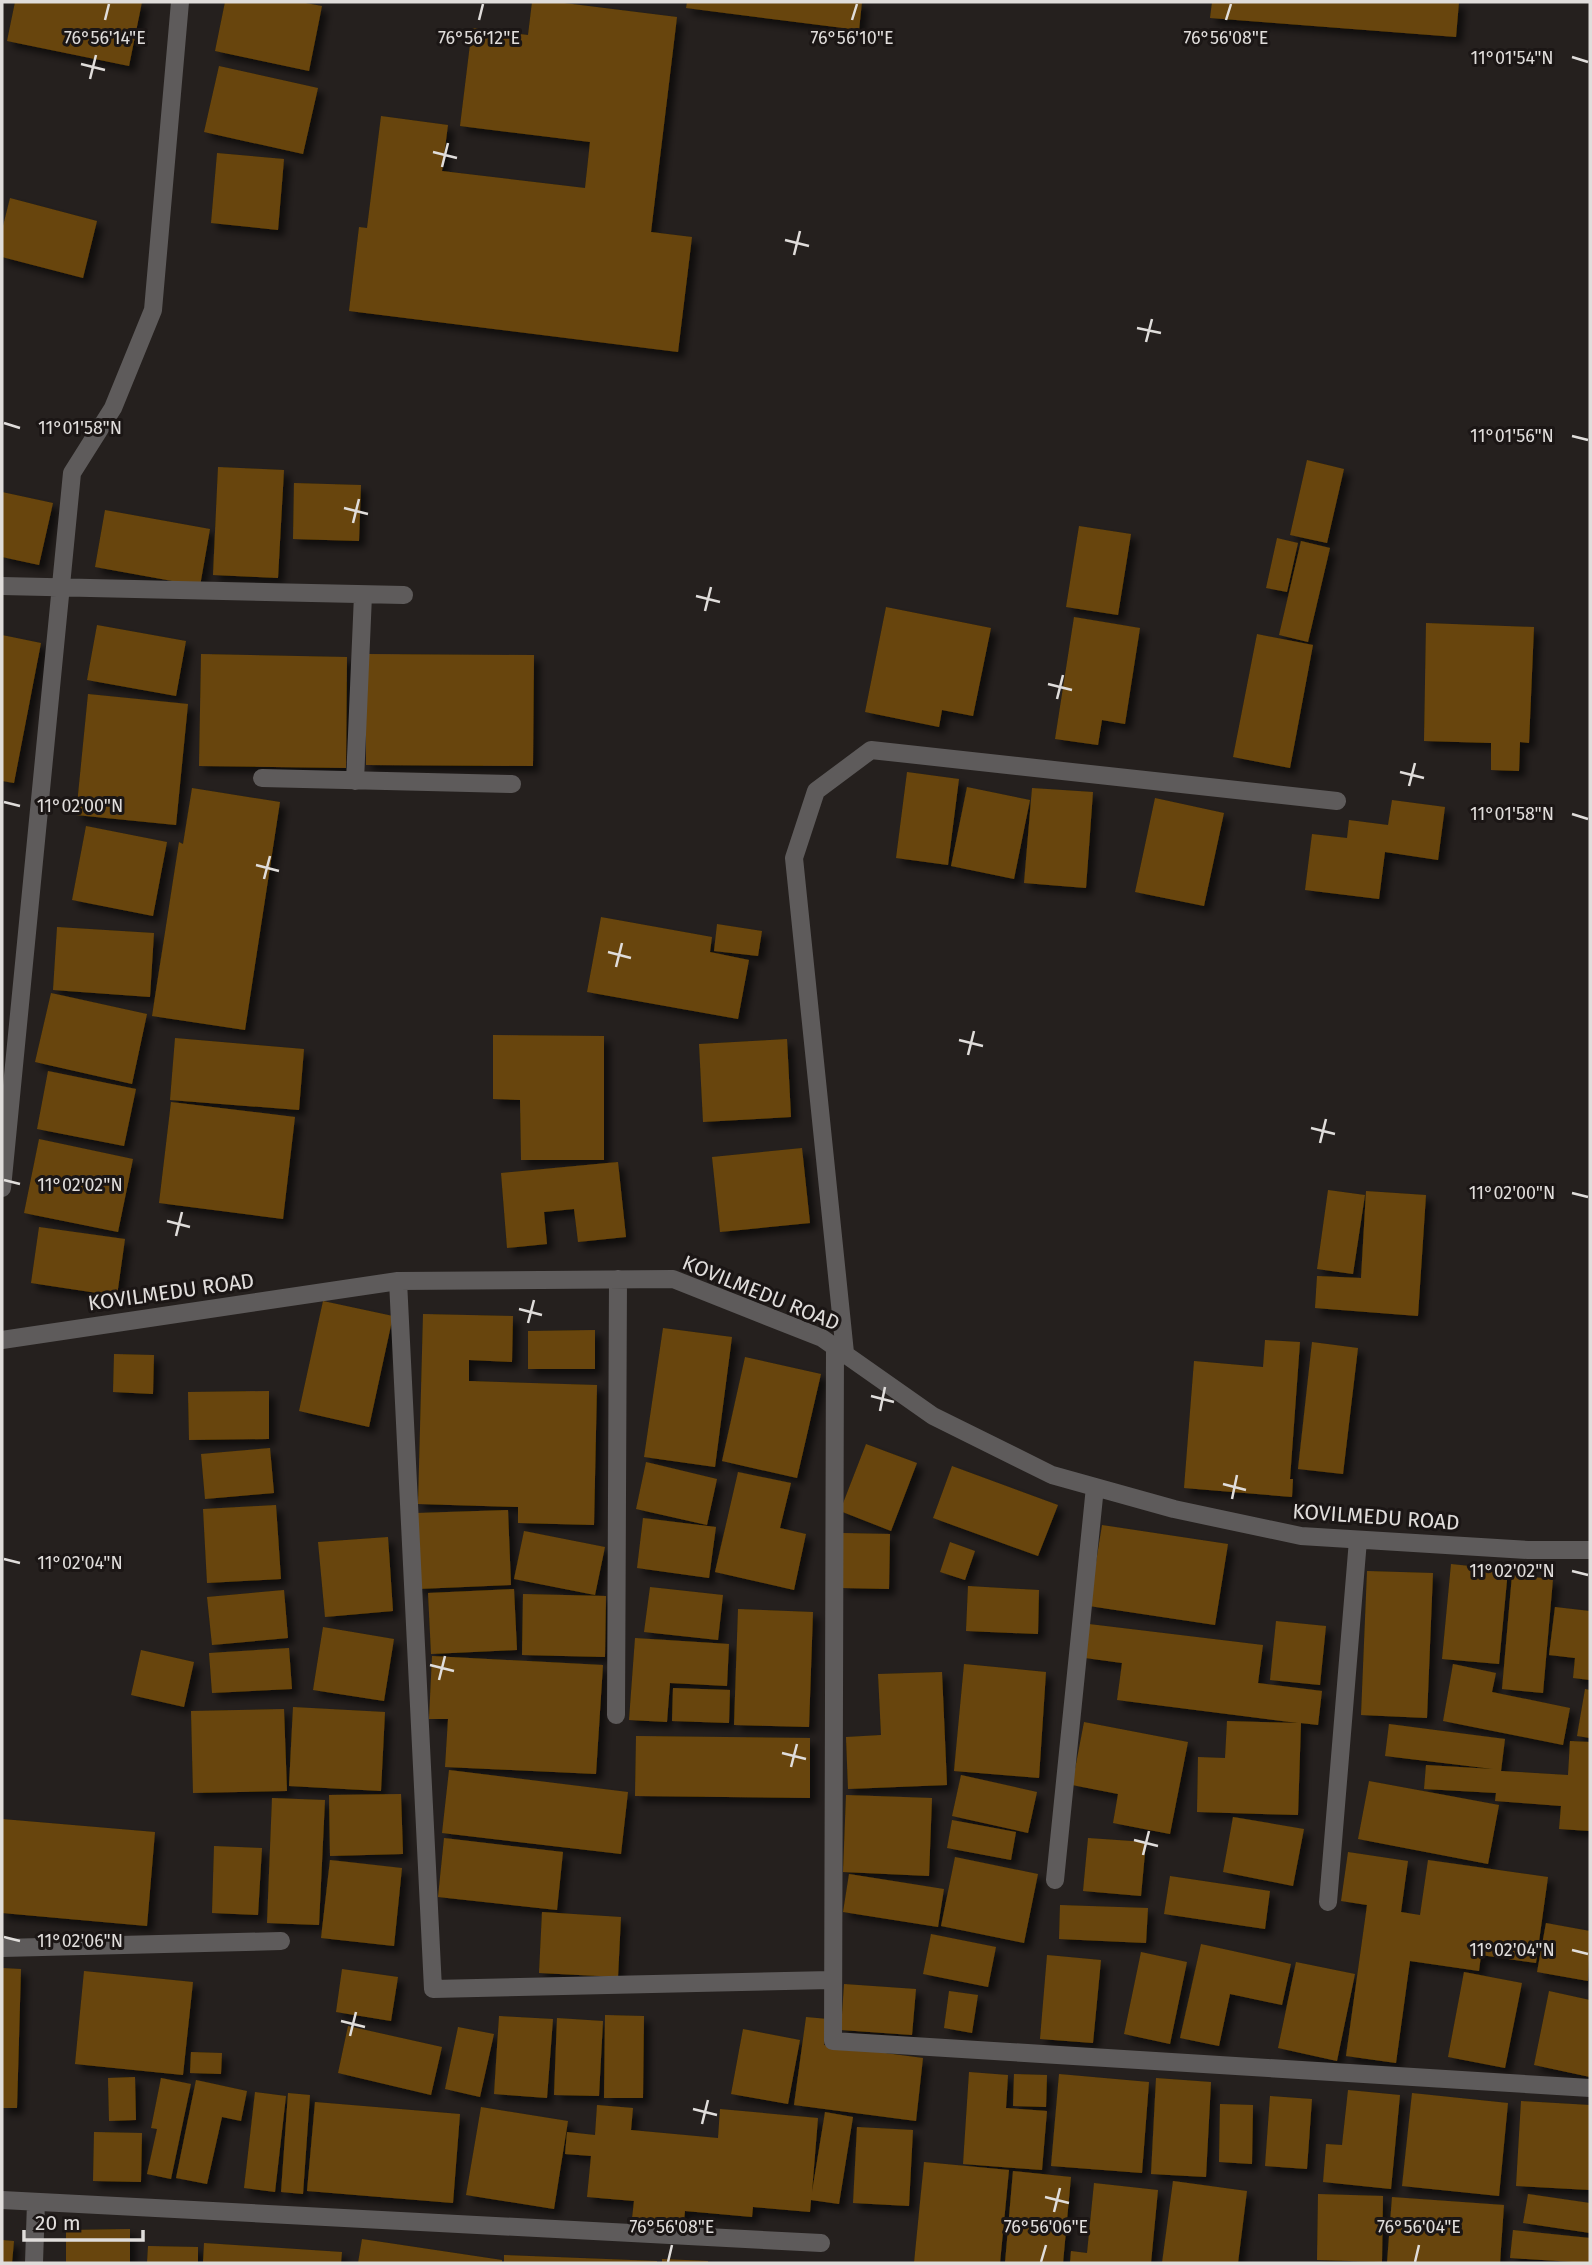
<svg xmlns="http://www.w3.org/2000/svg" width="1592" height="2265" font-family="'Fira Sans',sans-serif">
<style>
.building{fill:#684509;filter:url(#shadow)}
.lines{fill:none;stroke-linecap:round;stroke-linejoin:round}
.minor{stroke:#5e5b5b;stroke-width:18}
.ticks{fill:none;stroke:#e0dddb;stroke-width:2.5}
.labels{text-anchor:middle;stroke-width:6;stroke-linejoin:round;paint-order:stroke}
.street-label{font-size:21px;fill:#e0dddb;stroke:#1b1615}
.ticks-label{font-size:18px;text-anchor:middle;fill:#e0dddb;stroke:#1b1615;stroke-width:6;stroke-linejoin:round;paint-order:stroke}
</style>
<defs>
<filter id="shadow"><feDropShadow dx="6" dy="6" stdDeviation="3.5" flood-color="#0009"/></filter>
</defs>
<rect width="100%" height="100%" fill="#25201e"/>
<path class="building" d="M 15,2 L 142,2 L 129,66 L 7,41 Z
M 225,2 L 300,2 L 322,6 L 309,71 L 215,51 Z
M 532,2 L 556,2 L 677,17 L 651,232 L 692,237 L 678,352 L 349,311 L 359,227 L 367,228 L 381,116 L 448,125 L 442,171 L 585,188 L 590,142 L 460,126 L 472,28 L 528,35 Z
M 687,2 L 862,2 L 859,30 L 686,8 Z
M 1212,2 L 1459,2 L 1456,37 L 1210,18 Z
M 219,66 L 318,88 L 303,154 L 204,132 Z
M 217,153 L 284,159 L 278,230 L 211,223 Z
M 10,198 L 97,221 L 83,278 L 2,257 L 2,230 Z
M 1307,460 L 1344,469 L 1327,543 L 1290,535 Z
M 218,467 L 284,470 L 278,578 L 213,575 Z
M 294,483 L 361,485 L 359,541 L 293,539 Z
M 2,492 L 53,503 L 39,565 L 2,557 Z
M 105,510 L 210,529 L 200,586 L 95,567 Z
M 1079,526 L 1131,534 L 1118,615 L 1066,607 Z
M 1277,538 L 1298,543 L 1287,592 L 1266,588 Z
M 1301,541 L 1330,548 L 1308,642 L 1279,635 Z
M 886,607 L 991,628 L 973,716 L 942,710 L 939,727 L 865,712 Z
M 1074,617 L 1140,628 L 1125,724 L 1102,720 L 1098,745 L 1055,739 Z
M 1426,623 L 1534,627 L 1529,743 L 1520,742 L 1519,771 L 1491,770 L 1491,743 L 1424,741 Z
M 97,625 L 186,641 L 176,696 L 87,680 Z
M 1257,634 L 1313,645 L 1290,768 L 1233,757 Z
M 2,635 L 41,643 L 14,783 L 2,781 Z
M 201,654 L 347,657 L 346,768 L 199,766 Z
M 366,654 L 534,655 L 533,766 L 366,765 Z
M 88,694 L 188,704 L 176,825 L 76,815 Z
M 907,772 L 959,779 L 948,865 L 896,858 Z
M 967,787 L 1030,800 L 1014,879 L 951,866 Z
M 192,788 L 280,802 L 245,1030 L 152,1016 L 179,842 L 183,844 Z
M 1032,788 L 1093,792 L 1086,888 L 1024,883 Z
M 1155,798 L 1224,813 L 1204,906 L 1135,892 Z
M 1392,800 L 1445,807 L 1438,860 L 1385,852 L 1379,899 L 1305,890 L 1312,834 L 1347,838 L 1349,820 L 1388,825 Z
M 86,826 L 167,842 L 153,916 L 72,900 Z
M 601,917 L 712,937 L 710,952 L 749,960 L 738,1019 L 587,992 Z
M 717,924 L 762,931 L 758,956 L 714,951 Z
M 57,927 L 154,933 L 150,997 L 53,990 Z
M 51,993 L 147,1014 L 132,1084 L 35,1062 Z
M 493,1035 L 604,1036 L 604,1160 L 521,1160 L 520,1100 L 493,1099 Z
M 175,1038 L 304,1049 L 299,1110 L 170,1100 Z
M 787,1039 L 791,1117 L 703,1122 L 699,1044 Z
M 48,1071 L 136,1089 L 124,1146 L 37,1129 Z
M 171,1102 L 295,1117 L 283,1219 L 159,1203 Z
M 39,1139 L 133,1159 L 118,1232 L 24,1213 Z
M 802,1148 L 810,1223 L 720,1232 L 712,1157 Z
M 618,1162 L 626,1237 L 578,1242 L 574,1209 L 544,1212 L 547,1244 L 507,1248 L 501,1173 Z
M 1328,1190 L 1365,1195 L 1353,1274 L 1317,1269 Z
M 1366,1191 L 1426,1195 L 1418,1316 L 1315,1308 L 1317,1276 L 1361,1278 Z
M 39,1227 L 125,1239 L 117,1296 L 31,1283 Z
M 323,1301 L 393,1316 L 369,1427 L 299,1411 Z
M 423,1314 L 513,1316 L 512,1362 L 469,1360 L 469,1381 L 597,1385 L 594,1525 L 518,1523 L 518,1507 L 418,1504 Z
M 663,1328 L 732,1337 L 715,1467 L 644,1457 Z
M 595,1330 L 595,1369 L 528,1369 L 528,1331 Z
M 1265,1340 L 1300,1342 L 1290,1479 L 1293,1479 L 1292,1497 L 1184,1488 L 1194,1361 L 1263,1367 Z
M 1312,1342 L 1358,1348 L 1343,1474 L 1298,1469 Z
M 114,1354 L 154,1355 L 153,1394 L 113,1392 Z
M 745,1357 L 821,1374 L 797,1478 L 722,1461 Z
M 269,1391 L 269,1439 L 189,1440 L 188,1392 Z
M 866,1444 L 917,1463 L 891,1531 L 840,1511 Z
M 270,1448 L 274,1493 L 205,1499 L 201,1454 Z
M 646,1462 L 717,1479 L 707,1525 L 636,1509 Z
M 952,1466 L 1058,1505 L 1038,1556 L 933,1518 Z
M 738,1472 L 791,1483 L 780,1528 L 806,1534 L 794,1590 L 715,1572 Z
M 276,1505 L 281,1579 L 207,1583 L 203,1509 Z
M 508,1510 L 511,1585 L 418,1589 L 416,1513 Z
M 643,1518 L 716,1527 L 709,1578 L 637,1568 Z
M 1102,1525 L 1228,1544 L 1215,1625 L 1089,1606 Z
M 524,1531 L 605,1547 L 595,1595 L 514,1579 Z
M 843,1533 L 890,1534 L 889,1589 L 842,1588 Z
M 388,1537 L 393,1611 L 325,1617 L 318,1542 Z
M 950,1542 L 975,1551 L 965,1580 L 940,1572 Z
M 1451,1564 L 1508,1570 L 1499,1664 L 1442,1659 Z
M 1367,1571 L 1433,1573 L 1427,1718 L 1361,1715 Z
M 1512,1575 L 1553,1579 L 1543,1693 L 1502,1689 Z
M 968,1586 L 1039,1590 L 1038,1634 L 966,1631 Z
M 650,1587 L 723,1595 L 718,1640 L 644,1632 Z
M 514,1589 L 517,1650 L 431,1654 L 428,1593 Z
M 284,1590 L 288,1638 L 212,1645 L 207,1597 Z
M 523,1594 L 606,1596 L 605,1657 L 522,1655 Z
M 1555,1607 L 1590,1611 L 1590,1680 L 1573,1678 L 1575,1658 L 1549,1655 Z
M 738,1609 L 813,1612 L 809,1727 L 734,1725 Z
M 1276,1621 L 1326,1626 L 1320,1685 L 1270,1680 Z
M 1089,1624 L 1263,1645 L 1258,1683 L 1322,1691 L 1318,1725 L 1301,1723 L 1298,1815 L 1197,1812 L 1198,1757 L 1225,1758 L 1227,1721 L 1298,1723 L 1117,1700 L 1122,1663 L 1085,1658 Z
M 323,1627 L 394,1639 L 384,1701 L 313,1690 Z
M 635,1638 L 729,1644 L 727,1686 L 670,1683 L 667,1722 L 629,1720 Z
M 289,1648 L 292,1689 L 212,1693 L 209,1653 Z
M 141,1650 L 194,1662 L 184,1707 L 131,1695 Z
M 432,1656 L 603,1665 L 596,1774 L 445,1767 L 448,1719 L 429,1719 Z
M 964,1664 L 1046,1672 L 1039,1778 L 954,1771 Z
M 1453,1664 L 1496,1673 L 1492,1692 L 1570,1708 L 1563,1745 L 1443,1721 Z
M 942,1672 L 947,1785 L 848,1789 L 846,1737 L 881,1735 L 878,1674 Z
M 673,1688 L 730,1690 L 729,1723 L 672,1721 Z
M 1585,1689 L 1590,1690 L 1590,1738 L 1577,1736 Z
M 293,1707 L 385,1712 L 381,1791 L 289,1786 Z
M 284,1709 L 287,1791 L 193,1793 L 191,1711 Z
M 1084,1722 L 1188,1742 L 1170,1834 L 1113,1823 L 1118,1794 L 1072,1785 Z
M 1389,1724 L 1505,1739 L 1501,1771 L 1568,1775 L 1570,1741 L 1590,1742 L 1590,1831 L 1559,1829 L 1561,1806 L 1495,1801 L 1496,1793 L 1424,1789 L 1426,1765 L 1493,1769 L 1385,1756 Z
M 636,1736 L 810,1738 L 810,1798 L 635,1796 Z
M 449,1770 L 628,1792 L 621,1854 L 442,1833 Z
M 961,1775 L 1037,1792 L 1028,1833 L 952,1816 Z
M 1369,1781 L 1499,1805 L 1488,1864 L 1358,1839 Z
M 401,1794 L 403,1854 L 330,1856 L 329,1795 Z
M 846,1795 L 932,1798 L 929,1876 L 843,1872 Z
M 272,1798 L 325,1800 L 319,1925 L 267,1923 Z
M 1233,1817 L 1304,1829 L 1293,1886 L 1223,1872 Z
M 2,1819 L 155,1832 L 147,1926 L 2,1913 Z
M 952,1820 L 1016,1832 L 1011,1860 L 947,1848 Z
M 444,1838 L 563,1852 L 557,1910 L 438,1897 Z
M 1088,1838 L 1146,1842 L 1141,1896 L 1083,1891 Z
M 214,1846 L 262,1848 L 258,1915 L 212,1913 Z
M 1348,1852 L 1408,1861 L 1401,1912 L 1420,1915 L 1428,1860 L 1548,1877 L 1536,1963 L 1481,1955 L 1479,1971 L 1410,1961 L 1396,2063 L 1346,2056 L 1367,1905 L 1341,1901 Z
M 955,1857 L 1038,1874 L 1024,1943 L 941,1926 Z
M 330,1860 L 402,1868 L 394,1946 L 321,1938 Z
M 849,1874 L 944,1889 L 938,1927 L 843,1912 Z
M 1170,1876 L 1270,1891 L 1265,1929 L 1164,1914 Z
M 1060,1905 L 1148,1908 L 1146,1943 L 1059,1939 Z
M 542,1912 L 621,1917 L 618,1977 L 539,1973 Z
M 1546,1923 L 1590,1931 L 1588,1981 L 1537,1972 Z
M 931,1934 L 996,1947 L 988,1987 L 923,1974 Z
M 1201,1944 L 1291,1964 L 1282,2005 L 1230,1994 L 1219,2046 L 1180,2038 Z
M 1141,1952 L 1187,1962 L 1170,2044 L 1124,2034 Z
M 1047,1955 L 1101,1960 L 1093,2043 L 1040,2039 Z
M 1296,1962 L 1355,1974 L 1337,2061 L 1278,2048 Z
M 2,1968 L 21,1969 L 17,2108 L 2,2108 Z
M 342,1969 L 398,1977 L 391,2021 L 336,2012 Z
M 84,1971 L 193,1982 L 183,2075 L 75,2064 Z
M 1464,1972 L 1522,1983 L 1505,2068 L 1448,2057 Z
M 844,1984 L 916,1989 L 912,2035 L 841,2030 Z
M 949,1991 L 978,1995 L 972,2033 L 944,2028 Z
M 1549,1991 L 1590,2000 L 1590,2077 L 1534,2065 Z
M 605,2015 L 644,2016 L 643,2098 L 604,2098 Z
M 499,2016 L 553,2019 L 547,2098 L 494,2094 Z
M 806,2017 L 828,2019 L 824,2045 L 923,2058 L 916,2121 L 794,2105 Z
M 557,2018 L 603,2021 L 599,2096 L 554,2095 Z
M 348,2026 L 442,2047 L 431,2095 L 338,2073 Z
M 458,2027 L 494,2034 L 480,2097 L 445,2089 Z
M 743,2029 L 800,2040 L 788,2104 L 731,2094 Z
M 191,2052 L 222,2053 L 221,2074 L 190,2073 Z
M 969,2072 L 1008,2075 L 1006,2108 L 1047,2111 L 1042,2170 L 963,2164 Z
M 1014,2074 L 1047,2075 L 1046,2107 L 1013,2106 Z
M 1059,2074 L 1149,2082 L 1142,2173 L 1051,2166 Z
M 135,2077 L 136,2120 L 109,2121 L 108,2078 Z
M 161,2078 L 191,2084 L 171,2179 L 147,2174 L 157,2129 L 151,2128 Z
M 1156,2078 L 1211,2082 L 1206,2177 L 1151,2174 Z
M 196,2080 L 247,2091 L 241,2121 L 222,2117 L 207,2184 L 176,2178 Z
M 1348,2090 L 1400,2095 L 1391,2189 L 1323,2182 L 1326,2144 L 1342,2145 Z
M 255,2092 L 286,2096 L 275,2192 L 244,2188 Z
M 288,2093 L 310,2095 L 303,2194 L 281,2192 Z
M 1412,2093 L 1508,2103 L 1499,2196 L 1402,2186 Z
M 1270,2096 L 1312,2099 L 1307,2169 L 1265,2166 Z
M 1521,2101 L 1590,2105 L 1590,2190 L 1516,2186 Z
M 315,2102 L 460,2114 L 453,2203 L 307,2191 Z
M 1220,2104 L 1253,2105 L 1252,2164 L 1219,2162 Z
M 597,2105 L 633,2108 L 631,2130 L 718,2138 L 720,2109 L 818,2118 L 812,2192 L 825,2112 L 853,2117 L 839,2204 L 811,2200 L 810,2212 L 753,2207 L 752,2217 L 685,2211 L 683,2232 L 631,2227 L 634,2201 L 587,2197 L 591,2156 L 565,2154 L 567,2132 L 595,2135 Z
M 481,2107 L 568,2121 L 554,2209 L 466,2195 Z
M 857,2127 L 913,2130 L 909,2206 L 853,2203 Z
M 94,2132 L 142,2133 L 141,2182 L 93,2181 Z
M 924,2162 L 1009,2170 L 1000,2263 L 914,2263 Z
M 1013,2171 L 1071,2177 L 1063,2263 L 1005,2263 Z
M 1173,2181 L 1247,2191 L 1238,2263 L 1162,2263 Z
M 1094,2183 L 1158,2190 L 1151,2263 L 1070,2263 L 1071,2251 L 1087,2253 Z
M 1318,2194 L 1383,2196 L 1382,2262 L 1317,2260 Z
M 1528,2194 L 1590,2203 L 1590,2233 L 1523,2223 Z
M 1392,2197 L 1504,2205 L 1500,2263 L 1387,2263 Z
M 130,2229 L 130,2263 L 66,2263 L 66,2230 Z
M 1513,2230 L 1590,2238 L 1590,2263 L 1510,2258 Z
M 362,2239 L 502,2260 L 502,2263 L 358,2263 Z
M 2,2240 L 14,2241 L 12,2263 L 2,2263 Z
M 204,2243 L 342,2252 L 341,2263 L 203,2263 Z
M 148,2246 L 198,2247 L 198,2263 L 147,2263 Z
M 504,2255 L 657,2261 L 657,2263 L 504,2263 Z
M 662,2259 L 708,2261 L 708,2263 L 662,2263 Z"/>
<g class="lines">
<path class="minor" d="M 2,586 L 404,595
M 262,778 L 512,784
M 355,781 L 363,595
M 2,1188 L 72,473 L 113,408 L 153,310 L 180,2
M 398,1281 L 433,1989 L 831,1980
M 2,1340 L 398,1281 L 673,1279 L 822,1338 L 933,1416 L 1052,1475 L 1174,1509 L 1301,1536 L 1528,1550 L 1590,1550
M 835,1346 L 833,2041 L 1590,2088
M 845,1353 L 794,858 L 816,791 L 871,750 L 1337,801
M 616,1715 L 618,1279
M 1055,1880 L 1095,1487
M 1328,1902 L 1358,1540
M 2,1948 L 281,1941
M 2,2200 L 821,2243
M 34,2263 L 36,2202"/>
</g>
<path class="ticks" d="M 105,20 L 109,4M 479,20 L 483,4M 852,20 L 857,4M 1226,20 L 1231,4M 1572,57 L 1588,62M 81,64 L 105,70M 90,79 L 96,55M 433,152 L 457,158M 442,167 L 448,143M 785,240 L 809,246M 794,255 L 800,231M 1137,328 L 1161,333M 1146,342 L 1152,319M 4,423 L 20,428M 1572,436 L 1588,440M 344,508 L 368,514M 353,523 L 359,499M 696,596 L 720,602M 705,611 L 711,587M 1048,684 L 1072,690M 1057,699 L 1063,675M 1400,772 L 1424,778M 1409,786 L 1415,763M 4,802 L 20,806M 1572,814 L 1588,819M 256,865 L 279,871M 264,879 L 270,856M 608,952 L 631,958M 616,967 L 622,943M 959,1040 L 983,1046M 968,1055 L 974,1031M 1311,1128 L 1335,1134M 1320,1143 L 1326,1119M 4,1180 L 20,1184M 1572,1193 L 1588,1197M 167,1221 L 190,1227M 176,1236 L 182,1212M 519,1309 L 542,1315M 528,1323 L 534,1300M 871,1396 L 894,1402M 880,1411 L 885,1387M 1223,1484 L 1246,1490M 1232,1499 L 1237,1475M 4,1559 L 20,1563M 1572,1571 L 1588,1575M 430,1665 L 454,1671M 439,1680 L 445,1656M 782,1753 L 806,1759M 791,1767 L 797,1744M 1134,1840 L 1158,1846M 1143,1855 L 1149,1831M 4,1937 L 20,1941M 1572,1950 L 1588,1954M 341,2021 L 365,2027M 350,2036 L 356,2012M 693,2109 L 717,2115M 702,2124 L 708,2100M 1045,2197 L 1069,2203M 1054,2212 L 1060,2188M 668,2262 L 672,2245M 1041,2262 L 1046,2245M 1415,2262 L 1419,2245"/>
<g class="labels">
<g class="street-label">
<text transform="translate(171 1292) rotate(-8)" y="7">KOVILMEDU ROAD</text>
<text transform="translate(761 1293) rotate(22)" y="7">KOVILMEDU ROAD</text>
<text transform="translate(1376 1517) rotate(4)" y="7">KOVILMEDU ROAD</text>
</g>
</g>
<g class="ticks-label">
<text x="479" y="44">76°56'12"E</text>
<text x="105" y="44">76°56'14"E</text>
<text x="852" y="44">76°56'10"E</text>
<text x="1226" y="44">76°56'08"E</text>
<text x="1512" y="64">11°01'54"N</text>
<text x="80" y="434">11°01'58"N</text>
<text x="1512" y="442">11°01'56"N</text>
<text x="80" y="812">11°02'00"N</text>
<text x="1512" y="820">11°01'58"N</text>
<text x="80" y="1191">11°02'02"N</text>
<text x="1512" y="1199">11°02'00"N</text>
<text x="80" y="1569">11°02'04"N</text>
<text x="1512" y="1577">11°02'02"N</text>
<text x="80" y="1947">11°02'06"N</text>
<text x="1512" y="1956">11°02'04"N</text>
<text x="672" y="2233">76°56'08"E</text>
<text x="1046" y="2233">76°56'06"E</text>
<text x="1419" y="2233">76°56'04"E</text>
</g>
<rect width="1592" height="2265" fill="none" stroke="#e0dddb" stroke-width="7"/>
<path d="M24 2230v10h119v-10" fill="none" stroke="#e0dddb" stroke-width="3.5"/>
<text x="35" y="2230" font-size="21" fill="#e0dddb" stroke="#1b1615" stroke-width="5" paint-order="stroke">20 m</text>
</svg>
